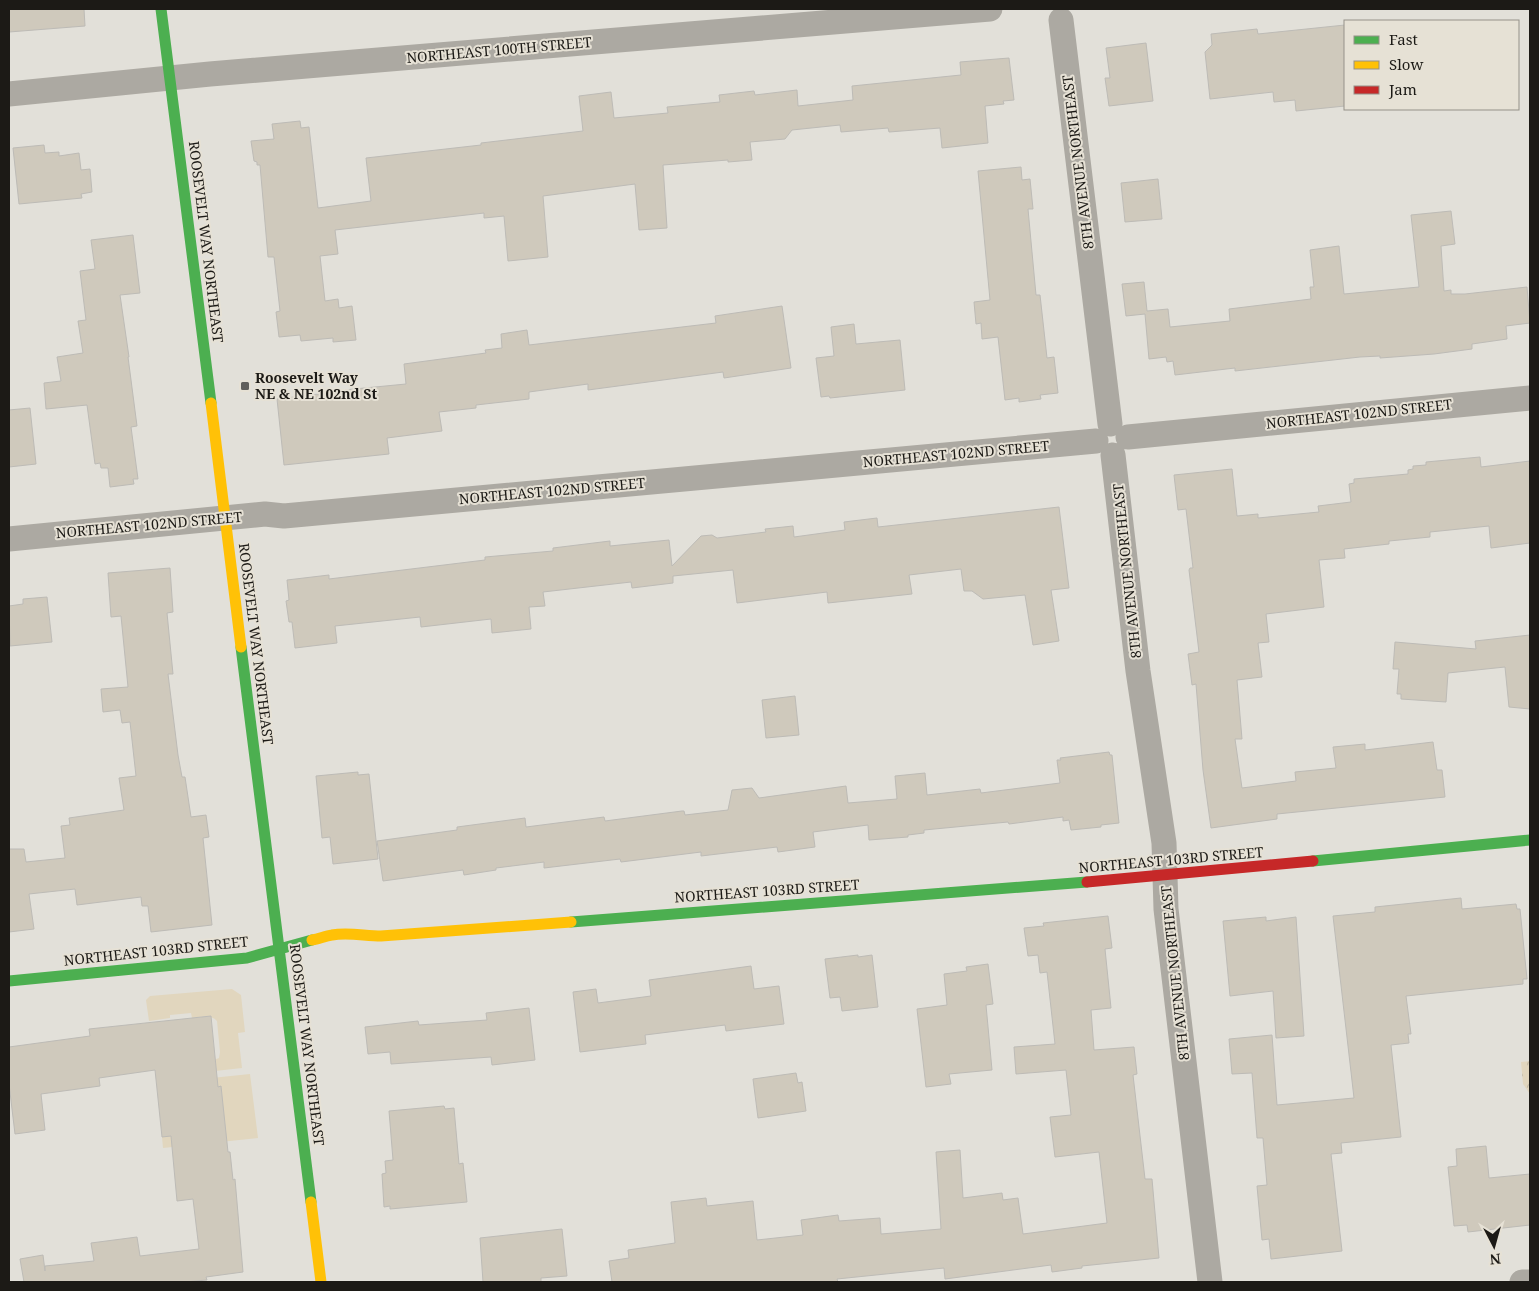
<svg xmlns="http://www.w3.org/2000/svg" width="1539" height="1291" font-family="'Noto Serif',serif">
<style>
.green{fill:#e1d6be}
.forest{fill:url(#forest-crowns)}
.building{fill:#cfc9bc;stroke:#bdbbb6}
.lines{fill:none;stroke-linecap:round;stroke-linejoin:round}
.street{stroke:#aca9a2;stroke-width:25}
.fast{stroke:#4caf50;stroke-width:11}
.slow{stroke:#ffc107;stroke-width:11}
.jam{stroke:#c62828;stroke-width:11}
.poi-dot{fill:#615f5a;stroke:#e6e1d5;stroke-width:2}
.labels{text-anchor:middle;stroke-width:4;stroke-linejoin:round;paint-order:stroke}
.street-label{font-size:14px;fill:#1c1a16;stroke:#e6e1d5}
.poi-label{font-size:14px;font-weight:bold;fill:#1c1a16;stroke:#e6e1d5;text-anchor:start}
</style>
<defs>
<pattern id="forest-crowns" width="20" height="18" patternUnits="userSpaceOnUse" patternTransform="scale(1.25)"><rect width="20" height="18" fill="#e1d6be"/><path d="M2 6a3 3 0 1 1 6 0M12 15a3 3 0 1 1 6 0" fill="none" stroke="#c0b7a3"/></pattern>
</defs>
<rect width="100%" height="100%" fill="#e2e0d9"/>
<path class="green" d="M 232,989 L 241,995 L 245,1032 L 238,1033 L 242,1068 L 215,1071 L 214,1060 L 219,1058 L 220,1052 L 217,1021 C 211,1014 201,1017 192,1018 L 191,1013 L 170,1015 L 170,1018 L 149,1021 L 146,1000 L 150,996 Z
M 250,1074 L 258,1138 L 163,1148 L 162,1137 L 190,1134 L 225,1127 L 221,1087 L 202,1088 L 173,1082 Z"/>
<path class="forest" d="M 1530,1061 L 1530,1094 L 1523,1084 L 1521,1062 Z"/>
<path class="building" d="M 9,9 L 84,9 L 85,26 L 9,32 Z
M 1345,25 L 1345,106 L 1296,111 L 1295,100 L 1274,102 L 1273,92 L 1210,99 L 1205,52 L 1212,45 L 1211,34 L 1257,29 L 1258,34 Z
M 1146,43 L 1153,101 L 1109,106 L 1105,78 L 1110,78 L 1106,48 Z
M 1009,58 L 1014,100 L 1003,101 L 1004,104 L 985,106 L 988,143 L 942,148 L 940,128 L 889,132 L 888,128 L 841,132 L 840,125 L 792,130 L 785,139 L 750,142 L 752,160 L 728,162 L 728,160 L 663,165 L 667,228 L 639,230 L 635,184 L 543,196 L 548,257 L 508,261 L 504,216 L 484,218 L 484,213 L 335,230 L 338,254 L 320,256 L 325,301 L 338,299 L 339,308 L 352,306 L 356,340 L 333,342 L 333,338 L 301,341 L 300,335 L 279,337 L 276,312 L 280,311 L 274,257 L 268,257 L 260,165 L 257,165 L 257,162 L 254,161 L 251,141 L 274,139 L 272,124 L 300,121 L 301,128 L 309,127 L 318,208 L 371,201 L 366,158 L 481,145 L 481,143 L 583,131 L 579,96 L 611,92 L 614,118 L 668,113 L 667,107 L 720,102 L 719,95 L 754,91 L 755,95 L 797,90 L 798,106 L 853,100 L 852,86 L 961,75 L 960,62 Z
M 44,145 L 45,153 L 59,152 L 59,156 L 79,153 L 81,170 L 90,169 L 92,192 L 81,194 L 82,198 L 19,204 L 13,148 Z
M 1021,167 L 1022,180 L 1030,179 L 1033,209 L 1028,209 L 1036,295 L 1040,295 L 1047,358 L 1054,357 L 1058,393 L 1040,395 L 1041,399 L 1019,402 L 1019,398 L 1005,400 L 998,337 L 982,339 L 981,323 L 976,324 L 974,302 L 990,300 L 978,171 Z
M 1158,179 L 1162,219 L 1125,222 L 1121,183 Z
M 1451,211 L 1455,244 L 1441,246 L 1444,291 L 1451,290 L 1451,294 L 1465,294 L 1527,287 L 1530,323 L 1506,326 L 1507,339 L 1472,344 L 1472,349 L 1434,354 L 1380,358 L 1380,356 L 1360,357 L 1235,371 L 1235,368 L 1175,375 L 1173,361 L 1167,362 L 1166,357 L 1149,359 L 1145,314 L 1126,316 L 1122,284 L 1144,282 L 1147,311 L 1168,309 L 1170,327 L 1230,321 L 1229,309 L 1311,299 L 1310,287 L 1314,287 L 1310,250 L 1339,246 L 1344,294 L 1419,287 L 1411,215 Z
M 133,235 L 140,293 L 120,295 L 129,357 L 128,357 L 137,426 L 131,427 L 138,479 L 133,479 L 134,484 L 110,487 L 108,468 L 101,468 L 100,463 L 95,464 L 87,405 L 46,409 L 44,383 L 61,381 L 57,357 L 83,353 L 78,321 L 86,320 L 80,271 L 95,269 L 91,240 Z
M 782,306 L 791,368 L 724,378 L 723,372 L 588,390 L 588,384 L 529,392 L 529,399 L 476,405 L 476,408 L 439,412 L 442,431 L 387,438 L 389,454 L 284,465 L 277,399 L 344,391 L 344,390 L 406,384 L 404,364 L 486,353 L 485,350 L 502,348 L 501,334 L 527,330 L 529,345 L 716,323 L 715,316 Z
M 854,324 L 856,344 L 900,340 L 905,390 L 830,398 L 829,396 L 821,397 L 816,358 L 834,356 L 831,327 Z
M 30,408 L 36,464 L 9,467 L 9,410 Z
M 1480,457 L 1481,467 L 1530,461 L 1530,543 L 1491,548 L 1489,526 L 1430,532 L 1430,537 L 1389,541 L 1389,544 L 1344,549 L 1345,558 L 1319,560 L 1324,607 L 1266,614 L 1269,642 L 1258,643 L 1262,677 L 1237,680 L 1242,739 L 1235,739 L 1242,788 L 1296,781 L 1295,772 L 1336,768 L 1333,747 L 1365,744 L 1365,750 L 1433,742 L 1437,770 L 1442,770 L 1445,797 L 1277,814 L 1277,819 L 1211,828 L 1203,770 L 1196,684 L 1192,685 L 1188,654 L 1199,652 L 1189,570 L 1190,568 L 1193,568 L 1186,509 L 1178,510 L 1174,475 L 1232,469 L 1237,516 L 1258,514 L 1258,518 L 1319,512 L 1318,506 L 1351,502 L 1349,484 L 1354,483 L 1354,479 L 1408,474 L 1408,470 L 1413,469 L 1413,466 L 1426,465 L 1426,462 Z
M 1059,507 L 1069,588 L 1051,590 L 1059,641 L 1033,645 L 1025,595 L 983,599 L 972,591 L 964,591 L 961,569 L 909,575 L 912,594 L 828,603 L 827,592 L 737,603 L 733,570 L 673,576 L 673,583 L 632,588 L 631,582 L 543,592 L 545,606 L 529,607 L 531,629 L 492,633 L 491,619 L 421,627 L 420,617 L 335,626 L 337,643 L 295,648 L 292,622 L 289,622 L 286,601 L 289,600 L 287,580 L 329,575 L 329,579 L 485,560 L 485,557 L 553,551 L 553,548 L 610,541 L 610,546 L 669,540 L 672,566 L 701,536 L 712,535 L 717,538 L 766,532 L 765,529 L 793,526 L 794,537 L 845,530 L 844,522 L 877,518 L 878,527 Z
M 170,568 L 173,612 L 167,613 L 173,674 L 168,674 L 178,755 L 182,777 L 185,777 L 191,817 L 206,815 L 209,837 L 203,838 L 212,925 L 151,932 L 148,906 L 142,906 L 141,897 L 77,905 L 75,889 L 29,894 L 34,929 L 9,932 L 9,849 L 24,849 L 26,862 L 65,858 L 61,826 L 70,825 L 69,818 L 124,810 L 119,778 L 136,776 L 130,722 L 122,723 L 120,710 L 103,712 L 101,689 L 128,687 L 121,616 L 111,617 L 108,573 Z
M 47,597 L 52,642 L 10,646 L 9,606 L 23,604 L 23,599 Z
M 1530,635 L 1530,709 L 1509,707 L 1505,667 L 1448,673 L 1446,702 L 1401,699 L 1401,694 L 1397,694 L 1399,669 L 1393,669 L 1395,642 L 1476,649 L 1475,641 Z
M 795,696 L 799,735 L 766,738 L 762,700 Z
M 1109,752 L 1110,755 L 1112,755 L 1119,823 L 1101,825 L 1101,827 L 1071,830 L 1069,820 L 1063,821 L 1063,817 L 1009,824 L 1008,822 L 924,830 L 924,833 L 908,835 L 908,837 L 869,840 L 868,825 L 813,832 L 815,847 L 778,852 L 777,847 L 701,856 L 701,852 L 621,862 L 620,859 L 544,868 L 544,862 L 496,868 L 496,870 L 464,875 L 463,870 L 383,881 L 377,841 L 457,830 L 457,827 L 525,818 L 526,827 L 604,817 L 605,821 L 682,811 L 684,811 L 685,815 L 728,810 L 732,790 L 752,788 L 759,798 L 846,786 L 848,803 L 897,799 L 895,776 L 925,773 L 927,795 L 980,789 L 981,793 L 1060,783 L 1057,760 L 1061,760 L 1060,758 Z
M 358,772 L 358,775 L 369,774 L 378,859 L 333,864 L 330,837 L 322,838 L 316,776 Z
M 1461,898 L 1462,909 L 1516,904 L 1517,909 L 1520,909 L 1527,979 L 1523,979 L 1523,984 L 1406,996 L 1411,1034 L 1408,1034 L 1409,1043 L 1391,1045 L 1401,1137 L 1341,1143 L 1342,1153 L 1331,1154 L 1342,1251 L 1271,1259 L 1269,1239 L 1262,1240 L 1257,1186 L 1267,1185 L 1263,1138 L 1257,1138 L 1252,1073 L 1232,1074 L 1229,1039 L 1272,1035 L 1277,1105 L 1354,1098 L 1333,916 L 1375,912 L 1375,907 Z
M 1108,916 L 1112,948 L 1105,949 L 1111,1008 L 1091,1010 L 1094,1050 L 1134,1047 L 1137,1074 L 1133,1075 L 1145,1179 L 1152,1179 L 1159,1258 L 1082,1266 L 1082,1268 L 1052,1272 L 1051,1265 L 945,1279 L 944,1268 L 837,1279 L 838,1282 L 612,1282 L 609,1261 L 629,1258 L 628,1250 L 675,1243 L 671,1202 L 706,1198 L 707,1206 L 753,1201 L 757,1240 L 803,1235 L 801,1220 L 838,1215 L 839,1221 L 880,1218 L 881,1234 L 941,1229 L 936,1152 L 960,1150 L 963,1198 L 1002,1193 L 1003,1200 L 1018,1198 L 1023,1234 L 1107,1223 L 1099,1152 L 1055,1157 L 1050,1117 L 1071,1115 L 1066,1070 L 1016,1074 L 1014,1047 L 1055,1044 L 1047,972 L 1040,973 L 1038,955 L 1028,956 L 1024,928 L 1044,926 L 1043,923 Z
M 1266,917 L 1266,921 L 1296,917 L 1304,1036 L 1276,1038 L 1273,991 L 1230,996 L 1223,921 Z
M 858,955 L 858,957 L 872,955 L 878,1007 L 842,1011 L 840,997 L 830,998 L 825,959 Z
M 988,964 L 993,1004 L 986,1005 L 992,1070 L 949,1074 L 951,1084 L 926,1087 L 917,1009 L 947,1005 L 944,974 L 967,971 L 966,967 Z
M 751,966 L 754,989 L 779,986 L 784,1024 L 726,1031 L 725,1025 L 645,1035 L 646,1044 L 580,1052 L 573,992 L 596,989 L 598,1003 L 651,996 L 649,980 Z
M 529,1008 L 535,1060 L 492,1065 L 491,1057 L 391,1064 L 390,1052 L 368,1054 L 365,1027 L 418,1021 L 419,1025 L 487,1020 L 486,1013 Z
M 211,1016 L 218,1087 L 221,1086 L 228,1152 L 230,1152 L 233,1180 L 235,1179 L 243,1272 L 206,1277 L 207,1280 L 184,1282 L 24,1282 L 20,1259 L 43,1255 L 45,1271 L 45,1266 L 94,1261 L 91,1243 L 137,1237 L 140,1256 L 199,1249 L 193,1199 L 177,1201 L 171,1136 L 162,1137 L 155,1070 L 99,1078 L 100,1086 L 41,1094 L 45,1130 L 15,1134 L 9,1084 L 9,1047 L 90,1036 L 89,1029 Z
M 796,1073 L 798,1083 L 802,1082 L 806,1111 L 758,1118 L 753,1079 Z
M 444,1106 L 445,1109 L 454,1108 L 459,1164 L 463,1163 L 467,1202 L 390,1209 L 390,1206 L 384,1207 L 382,1174 L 386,1173 L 385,1161 L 393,1160 L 389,1111 Z
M 1486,1146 L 1489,1178 L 1530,1174 L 1530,1225 L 1468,1232 L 1467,1225 L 1454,1226 L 1448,1167 L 1457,1166 L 1456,1149 Z
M 562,1229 L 567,1276 L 541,1278 L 541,1282 L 483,1282 L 480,1238 Z"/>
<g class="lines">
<path class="street" d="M 1061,20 L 1110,424
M 9,94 L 210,74 L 990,9
M 1128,437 L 1530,398
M 1113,455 L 1138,671 L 1164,843 L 1166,909 L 1210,1282
M 9,539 L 265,514 L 284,516 L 1096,441
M 1522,1282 L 1530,1282"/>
<path class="fast" d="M 161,9 L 211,403
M 241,647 L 311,1202
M 1313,861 L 1530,840
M 571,922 L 1087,882
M 9,981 L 247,958 L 312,940"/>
<path class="slow" d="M 211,403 L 241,647
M 312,940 C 319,939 325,936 332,935 C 348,932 365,936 381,936 L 571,922
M 311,1202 L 321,1282"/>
<path class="jam" d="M 1087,882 L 1313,861"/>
</g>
<rect class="poi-dot" x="240" y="381" width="10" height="10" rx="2.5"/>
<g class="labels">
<g class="street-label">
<text transform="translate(499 50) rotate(-5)" y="5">NORTHEAST 100TH STREET</text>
<text transform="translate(1078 162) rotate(-97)" y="5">8TH AVENUE NORTHEAST</text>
<text transform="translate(206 242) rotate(83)" y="5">ROOSEVELT WAY NORTHEAST</text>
<text transform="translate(1359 414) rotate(-6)" y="5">NORTHEAST 102ND STREET</text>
<text transform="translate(956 454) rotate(-5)" y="5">NORTHEAST 102ND STREET</text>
<text transform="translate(552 491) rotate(-5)" y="5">NORTHEAST 102ND STREET</text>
<text transform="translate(149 525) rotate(-5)" y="5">NORTHEAST 102ND STREET</text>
<text transform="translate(1127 571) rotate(-96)" y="5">8TH AVENUE NORTHEAST</text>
<text transform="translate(256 644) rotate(83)" y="5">ROOSEVELT WAY NORTHEAST</text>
<text transform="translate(1171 860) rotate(-5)" y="5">NORTHEAST 103RD STREET</text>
<text transform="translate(767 891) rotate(-4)" y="5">NORTHEAST 103RD STREET</text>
<text transform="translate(156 951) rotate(-6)" y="5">NORTHEAST 103RD STREET</text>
<text transform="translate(1175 973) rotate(-96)" y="5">8TH AVENUE NORTHEAST</text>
<text transform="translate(307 1045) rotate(83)" y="5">ROOSEVELT WAY NORTHEAST</text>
</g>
<g class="poi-label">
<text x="255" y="383">Roosevelt Way<tspan x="255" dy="16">NE &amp; NE 102nd St</tspan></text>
</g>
</g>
<rect width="1539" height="1291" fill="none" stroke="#1c1a16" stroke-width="20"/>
<rect x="1344" y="20" width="175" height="90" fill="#e6e1d5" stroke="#959189"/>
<rect x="1354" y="36" width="25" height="8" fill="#4caf50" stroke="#959189"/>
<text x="1389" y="45" font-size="15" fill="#1c1a16">Fast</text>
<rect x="1354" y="61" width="25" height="8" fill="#ffc107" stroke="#959189"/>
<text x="1389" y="70" font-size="15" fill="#1c1a16">Slow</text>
<rect x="1354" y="86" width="25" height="8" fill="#c62828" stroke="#959189"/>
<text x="1389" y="95" font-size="15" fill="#1c1a16">Jam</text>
<g transform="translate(1494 1246) rotate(174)" stroke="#e6e1d5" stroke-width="4" paint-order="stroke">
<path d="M0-4L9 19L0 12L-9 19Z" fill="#1c1a16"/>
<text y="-8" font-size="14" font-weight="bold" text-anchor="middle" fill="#1c1a16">N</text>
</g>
</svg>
